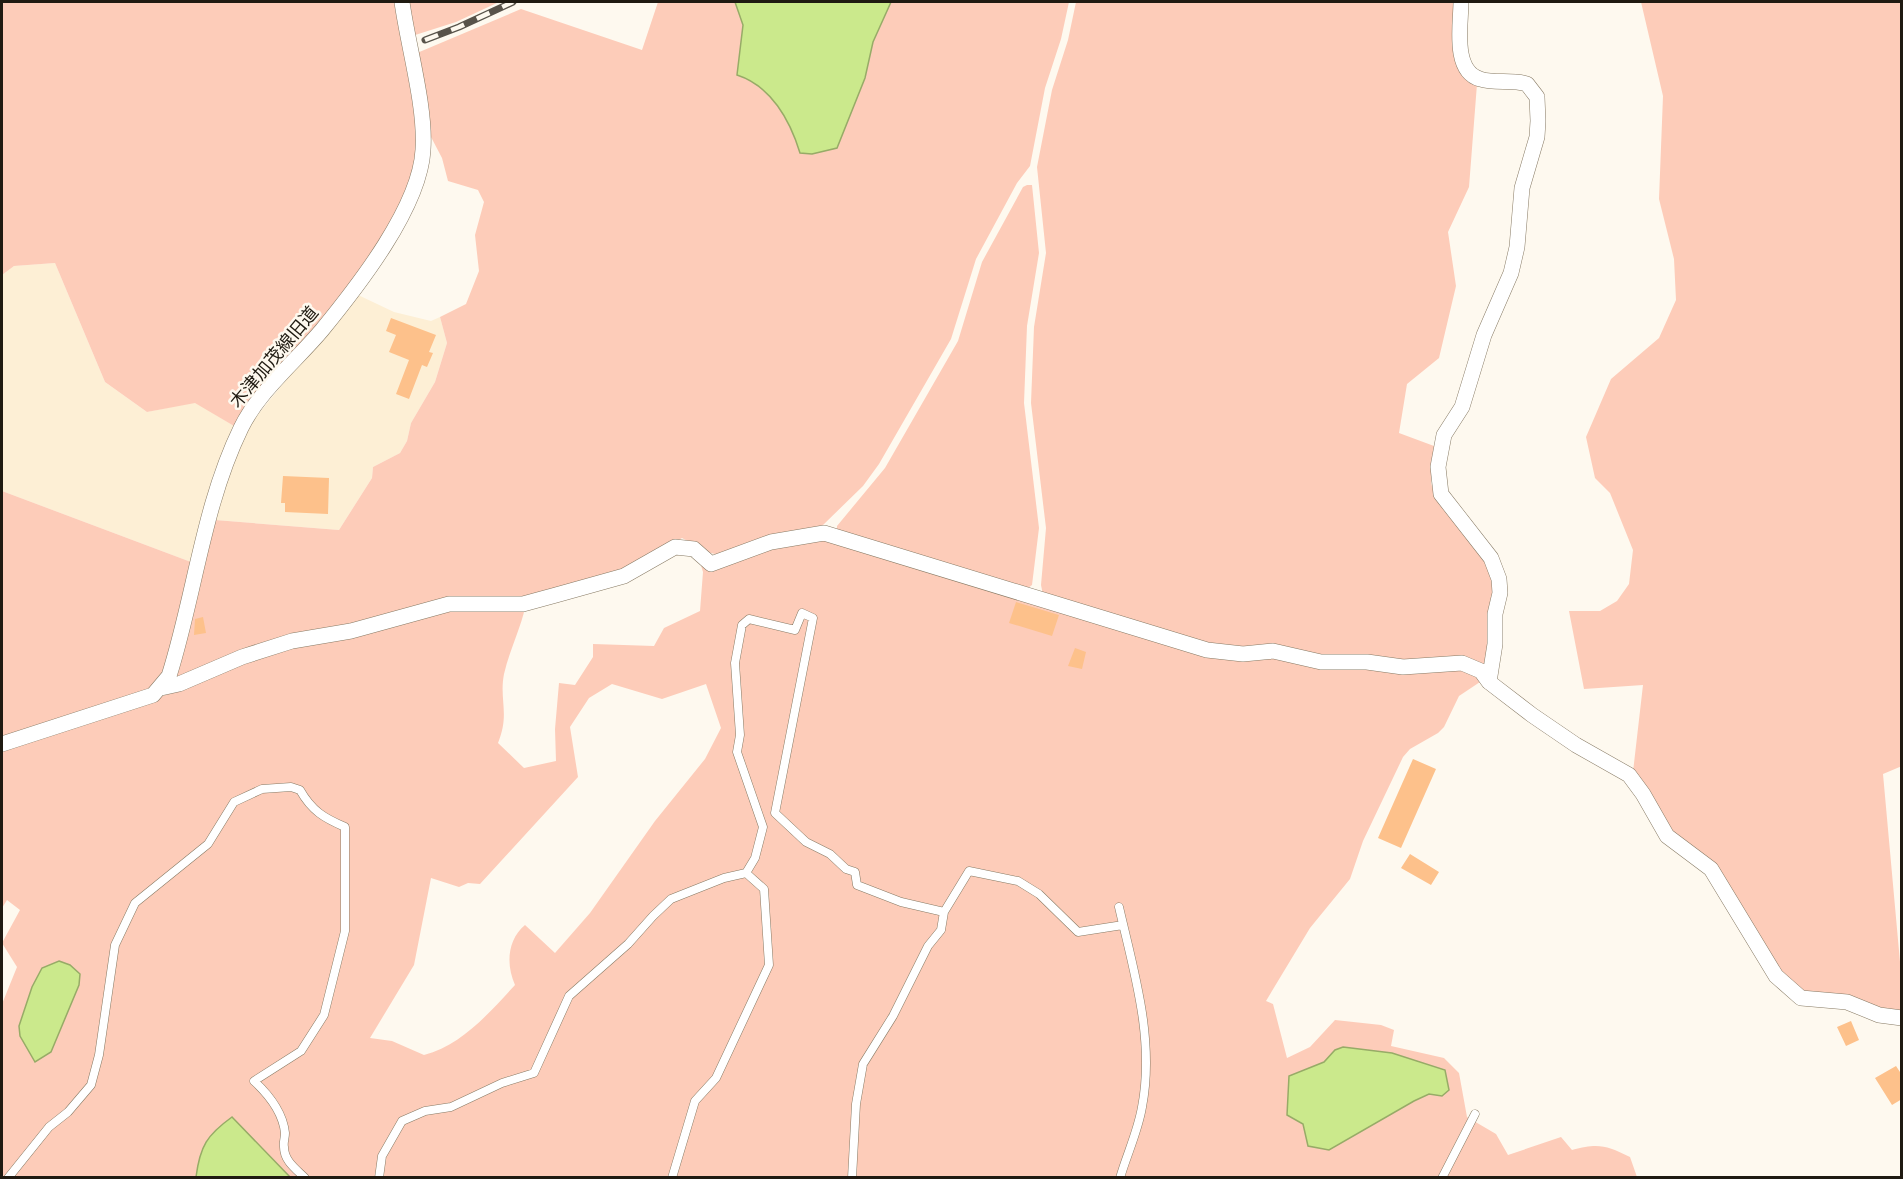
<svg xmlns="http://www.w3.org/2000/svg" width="1903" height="1179" font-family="Overpass,'Noto Sans JP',sans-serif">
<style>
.built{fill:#fdefd5}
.green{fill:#fdccb9;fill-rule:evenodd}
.water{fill:#cbe98c;stroke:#97ab67;stroke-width:1.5}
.building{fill:#fdc18b}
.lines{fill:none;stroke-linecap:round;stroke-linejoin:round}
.service-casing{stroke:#877a64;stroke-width:9}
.minor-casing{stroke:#877a64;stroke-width:16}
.service{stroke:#fff;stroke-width:8}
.minor{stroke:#fff;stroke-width:15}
.rail-casing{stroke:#58534a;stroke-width:7}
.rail{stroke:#fef9ef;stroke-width:4.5;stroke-dasharray:14;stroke-linecap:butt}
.labels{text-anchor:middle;stroke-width:5;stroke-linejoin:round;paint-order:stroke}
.street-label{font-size:18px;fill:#1f1a11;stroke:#fef9ef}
</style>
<rect width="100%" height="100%" fill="#fef9ef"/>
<path class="built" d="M 55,263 L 105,382 L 147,412 L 195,402 L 234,426 L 213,475 L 191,562 L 2,491 L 2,275 L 14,266 Z
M 356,294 L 394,312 L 431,321 L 440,317 L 447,343 L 435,382 L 411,423 L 407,441 L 400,453 L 373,467 L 372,478 L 339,530 L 215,520 L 224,480 L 247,428 Z"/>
<path class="green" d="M 2,2 L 395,2 L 417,127 L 415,168 L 397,217 L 349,287 L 234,426 L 195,403 L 147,412 L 105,382 L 55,263 L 14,266 L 2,275 Z
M 406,2 L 499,2 L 456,22 L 412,36 Z
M 658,2 L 735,2 L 743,25 L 737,75 C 771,86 790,120 800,152 L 837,148 L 865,78 L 873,42 L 891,2 L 1069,2 L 1061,39 L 1045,88 L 1030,166 L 1017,183 L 976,259 L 951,339 L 879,464 L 863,486 L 822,526 L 719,555 L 707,552 L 682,538 L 622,572 L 526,599 L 453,599 L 172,682 L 215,520 L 339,530 L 372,478 L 373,467 L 400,453 L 407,441 L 411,423 L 435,382 L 447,343 L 440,317 L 466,304 L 479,271 L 475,235 L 484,202 L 478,190 L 448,181 L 442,158 L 431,137 L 417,53 L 521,9 L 642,50 Z
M 1076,2 L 1456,2 L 1456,51 L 1477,84 L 1469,187 L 1448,232 L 1456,286 L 1439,358 L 1407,384 L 1399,433 L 1434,446 L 1431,483 L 1436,498 L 1486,559 L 1496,589 L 1485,667 L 1321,658 L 1208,645 L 1043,595 L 1041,585 L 1046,528 L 1031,403 L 1034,327 L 1046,253 L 1037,167 L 1052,90 L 1068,40 Z
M 1641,2 L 1901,2 L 1902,766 L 1883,774 L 1901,973 L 1901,1013 L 1803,994 L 1789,984 L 1729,885 L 1670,833 L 1633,772 L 1643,685 L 1584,689 L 1569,611 L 1600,611 L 1617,601 L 1629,584 L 1633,550 L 1610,493 L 1595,478 L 1586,437 L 1611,379 L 1659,338 L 1676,300 L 1674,259 L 1659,199 L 1663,96 Z
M 1027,185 L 1032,185 L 1039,253 L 1027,326 L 1024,403 L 1039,528 L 1032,585 L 1025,590 L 837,534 L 837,526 L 885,468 L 958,341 L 982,262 L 1023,187 Z
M 2,491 L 191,562 L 164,670 L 149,689 L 2,737 Z
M 829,539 L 1206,654 L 1461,666 L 1483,680 L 1459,696 L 1444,727 L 1438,733 L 1410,749 L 1403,757 L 1363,841 L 1350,879 L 1310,928 L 1266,1001 L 1273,1004 L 1287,1058 L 1310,1047 L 1335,1020 L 1381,1025 L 1394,1030 L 1391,1046 L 1444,1058 L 1459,1073 L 1467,1117 L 1496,1134 L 1508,1155 L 1561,1137 L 1572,1150 C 1598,1143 1606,1145 1630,1157 L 1637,1177 L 2,1177 L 2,1004 L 17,967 L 2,943 L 20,910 L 7,900 L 2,908 L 2,751 L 183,689 L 245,663 L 292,648 L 449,611 L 525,608 C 520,630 509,652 504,674 C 499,700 510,714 498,743 L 524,768 L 556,761 L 555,729 L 559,683 L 575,685 L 593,657 L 593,644 L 654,646 L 664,628 L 700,611 L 703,572 L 700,562 ZM 612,684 L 662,699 L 706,684 L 721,728 L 705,759 L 655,821 L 590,913 L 555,953 L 525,925 C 507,940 506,965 515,985 C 489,1013 462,1045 424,1055 L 392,1041 L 370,1038 L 414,965 L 431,878 L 459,887 L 468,883 L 480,884 L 578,777 L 570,727 L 589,698 Z"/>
<path class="water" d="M 735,2 L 891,2 L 873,42 L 865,78 L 837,148 L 812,154 L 800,153 C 790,120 771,86 737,75 L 743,25 Z
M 59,961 L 70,965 L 80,974 L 79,985 L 51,1052 L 35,1062 L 20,1036 L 19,1026 L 32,987 L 42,968 Z
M 1343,1047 L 1392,1053 L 1445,1070 L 1449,1090 L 1442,1096 L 1429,1094 L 1414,1101 L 1329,1150 L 1308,1146 L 1303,1124 L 1287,1115 L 1289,1076 L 1324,1062 L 1335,1050 Z
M 232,1117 L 290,1177 L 196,1177 C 200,1146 207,1135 232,1117 Z"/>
<path class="building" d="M 391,318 L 436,335 L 429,352 L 433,353 L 427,367 L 422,365 L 409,399 L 396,394 L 409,360 L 389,352 L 396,335 L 386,331 Z
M 283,476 L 329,478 L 328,514 L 285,512 L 285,503 L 281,503 Z
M 1016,602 L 1059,615 L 1052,636 L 1009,623 Z
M 203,617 L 206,633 L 194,635 L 195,619 Z
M 1075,648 L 1086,652 L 1082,669 L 1068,666 Z
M 1413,759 L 1436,769 L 1401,848 L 1378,838 Z
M 1410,854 L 1439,872 L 1431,885 L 1401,868 Z
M 1851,1021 L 1859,1040 L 1846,1046 L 1837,1027 Z
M 1896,1066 L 1902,1075 L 1902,1099 L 1892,1105 L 1875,1078 Z"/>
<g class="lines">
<g class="service-casing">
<path id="service" d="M 1119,907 C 1134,972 1155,1040 1142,1107 C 1138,1131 1127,1154 1120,1178
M 8,1178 L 49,1127 L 68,1112 L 91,1085 L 99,1055 L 115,945 L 135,903 L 208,844 L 234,802 L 262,789 L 291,787 L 300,790 C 312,811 324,818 345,827 L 345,931 L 324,1015 L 301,1051 L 254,1081 C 268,1094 283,1113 285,1133 C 285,1138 283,1143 284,1147 C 284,1161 296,1169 305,1178
M 379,1178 L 382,1156 L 402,1121 L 425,1111 L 451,1107 L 502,1083 L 534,1073 L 569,996 L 628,944 L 653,916 L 671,899 L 724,878 L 746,873 L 755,858 L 763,827 L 737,752 L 740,735 L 735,663 L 742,625 L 749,619 L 795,630 L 802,613 L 813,618 L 775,813 L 806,842 L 830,854 L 846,869 L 855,872 L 857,885 L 901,902 L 944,912 L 969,871 L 1018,881 L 1039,894 L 1078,932 L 1123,925
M 672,1178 L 695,1101 L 716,1078 L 769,965 L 764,889 L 746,873
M 852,1178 L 856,1104 L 863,1064 L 893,1016 L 928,946 L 941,930 L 944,912
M 1442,1178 L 1475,1114"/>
</g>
<g class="minor-casing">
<path id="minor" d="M 1461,2 C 1461,23 1452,71 1480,79 C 1495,84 1512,79 1527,84 L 1537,97 L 1538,121 L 1537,137 L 1522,188 L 1517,247 L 1511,273 L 1484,335 L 1462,407 L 1444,435 L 1438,467 L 1441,494 L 1491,558 L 1499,579 L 1500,593 L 1495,614 L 1495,644 L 1489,682
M 161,688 L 179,684 L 242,657 L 292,641 L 351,631 L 449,604 L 523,604 L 556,595 L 624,576 L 675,547 L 694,549 L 711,564 L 771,542 L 824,533 L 1207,650 L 1243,654 L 1273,651 L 1321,662 L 1367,662 L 1403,667 L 1462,663 L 1481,671 L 1489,682 L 1532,715 L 1576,745 L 1629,775 L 1643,794 L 1667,836 L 1711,869 L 1776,976 L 1801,998 L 1847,1002 L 1879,1015 L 1902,1018
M 2,744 L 153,695 L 169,676 C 195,594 203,506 241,428 C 259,391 296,361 322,330 C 358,286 420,207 423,150 C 426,107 408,46 402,2"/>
</g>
<use href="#service" class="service"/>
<use href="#minor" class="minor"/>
<g class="rail-casing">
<path id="rail" d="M 425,40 L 459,27 L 513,2"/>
</g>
<use href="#rail" class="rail"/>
</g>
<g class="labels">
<g class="street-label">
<text transform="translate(274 357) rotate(-50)" y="6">木津加茂線旧道</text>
</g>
</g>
<rect width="1903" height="1179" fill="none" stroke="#1f1a11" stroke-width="6"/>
</svg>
